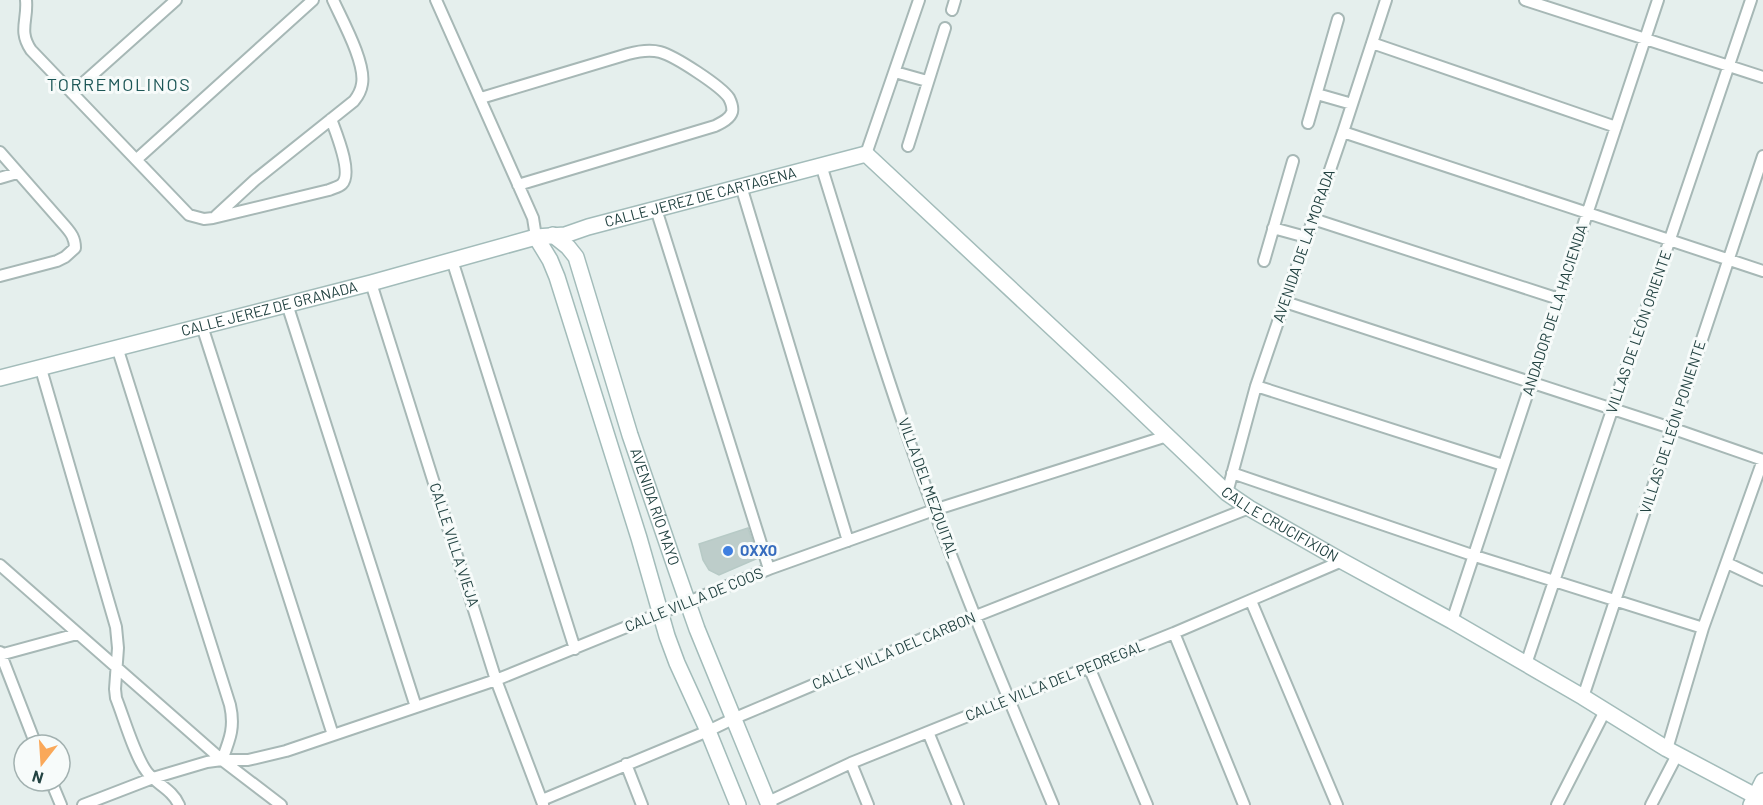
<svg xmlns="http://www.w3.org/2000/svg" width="1763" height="805" font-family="Barlow,sans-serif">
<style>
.building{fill:#bdcdca;stroke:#b7cac6;stroke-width:1.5}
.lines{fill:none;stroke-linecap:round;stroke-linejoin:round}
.street-casing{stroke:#a7b8b6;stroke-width:14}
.secondary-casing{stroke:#a3bcba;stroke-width:18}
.street{stroke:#fff;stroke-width:10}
.secondary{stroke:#fff;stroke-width:15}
.shop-dot{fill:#3f7fe0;stroke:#f7fbfa;stroke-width:2}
.labels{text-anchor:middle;stroke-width:6;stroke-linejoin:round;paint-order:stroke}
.street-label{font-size:15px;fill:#234342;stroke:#f7fbfa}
.shop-label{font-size:15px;font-weight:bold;fill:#366cbe;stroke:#f7fbfa;text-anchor:start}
.quarter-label{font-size:18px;letter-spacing:1.5px;fill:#1d5757;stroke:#f7fbfa}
</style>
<rect width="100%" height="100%" fill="#e5efed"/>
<path class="building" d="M 748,528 L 758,558 L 719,575 L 709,570 L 703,560 L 699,544 Z"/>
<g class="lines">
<g class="street-casing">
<path id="street" d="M 26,0 C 28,20 18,31 31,50 L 189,215 L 204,219 L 213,218 L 329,190 C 333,188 339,187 342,184 C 353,173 336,133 331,119
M 436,0 L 533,218 L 536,237
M 1525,0 L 1763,77
M 952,10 L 955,0
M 1372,43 L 1616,127
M 895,72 L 927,81
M 72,93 L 176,0
M 1317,94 L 1352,104
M 481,98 L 628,54 C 639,51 649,49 660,52 C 675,56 721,86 729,98 C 731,102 733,108 732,112 C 730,119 721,123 715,126 L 518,185
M 1308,123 L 1338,19
M 1343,132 L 1763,271
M 908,146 L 945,28
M 0,152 L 65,226 C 71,233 75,238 75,248 L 65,257 L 57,261 L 0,276
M 866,154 L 919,0
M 137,159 L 313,0
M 821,165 C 857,281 892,397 934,510 C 971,610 1012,707 1053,805
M 0,178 L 17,173
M 741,186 L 848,541
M 656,209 L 769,569
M 216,216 L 255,180 L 354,101 C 358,96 361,91 362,84 C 366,63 342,20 333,0
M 1313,219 L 1559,299
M 1273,228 L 1306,237
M 452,260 L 575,649
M 1264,261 L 1293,161
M 371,283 L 496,680 L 543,804
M 1285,302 L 1674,429 L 1763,460
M 287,304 L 416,707
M 202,326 L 333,735
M 117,347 L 230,705 C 235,727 230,739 222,760
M 41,369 L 116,627 L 118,648 L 115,689 L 116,698 C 124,718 135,757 147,772 C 157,785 172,789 179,805
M 1256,386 L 1503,465
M 1232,473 L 1475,556 L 1703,628
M 1227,493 L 1256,386 L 1343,132 L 1386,0
M 1727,563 L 1763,580
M 0,565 L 222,760 L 281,805
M 1251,601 L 1337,805
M 1452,621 L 1658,0
M 1174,633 L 1244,805
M 0,652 L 36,745
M 0,655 L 77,634
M 1526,664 L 1751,0
M 1089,667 L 1147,805
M 1583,697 L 1763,156
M 928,732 L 958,805
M 1667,749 L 1703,628 L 1763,460
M 851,763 L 868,805
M 626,764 L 642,805
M 51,781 L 61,805
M 542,800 L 708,731 L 735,718 L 976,616 L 1249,508
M 768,802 L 851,763 L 1174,633 L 1342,561
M 83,805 L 153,778 L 207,762 L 222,760 L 248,760 L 286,751 L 496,680 L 769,569 L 934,510 L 1167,436
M 1557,805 L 1605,711
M 1651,805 L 1677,755"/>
</g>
<g class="secondary-casing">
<g id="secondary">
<path id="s1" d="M 553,235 L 568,247 L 576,257 L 630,435 L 676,569 L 697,629 L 769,805"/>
<path d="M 536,237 L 550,260 L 557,277 L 639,538 L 667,636 L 677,663 L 708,731 L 738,805"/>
<path id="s2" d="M 0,378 L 371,283 L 536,237 L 565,235 L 588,227 L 866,154 L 1120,391 L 1227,493 L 1249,508 L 1342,561 L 1452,621 L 1583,697 L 1667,749 L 1763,800"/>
<path d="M 1751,805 L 1763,781"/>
</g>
</g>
<use href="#street" class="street"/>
<use href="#secondary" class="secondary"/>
</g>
<circle class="shop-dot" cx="728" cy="551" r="6"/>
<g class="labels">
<g class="street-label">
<text dy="5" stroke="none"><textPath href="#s2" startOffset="724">CALLE JEREZ DE CARTAGENA</textPath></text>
<text transform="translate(1304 246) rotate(-71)" y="5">AVENIDA DE LA MORADA</text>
<text dy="5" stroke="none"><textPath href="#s2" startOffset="278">CALLE JEREZ DE GRANADA</textPath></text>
<text transform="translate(1555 310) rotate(-72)" y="5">ANDADOR DE LA HACIENDA</text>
<text transform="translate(1639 332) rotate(-71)" y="5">VILLAS DE LEÓN ORIENTE</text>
<text transform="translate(1673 427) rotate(-72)" y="5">VILLAS DE LEÓN PONIENTE</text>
<text transform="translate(928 488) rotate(70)" y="5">VILLA DEL MEZQUITAL</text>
<text dy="5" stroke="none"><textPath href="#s1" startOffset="294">AVENIDA RÍO MAYO</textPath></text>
<text dy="5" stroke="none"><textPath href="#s2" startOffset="1452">CALLE CRUCIFIXIÓN</textPath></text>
<text transform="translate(454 545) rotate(72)" y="5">CALLE VILLA VIEJA</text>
<text transform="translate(694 600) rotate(-22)" y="5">CALLE VILLA DE COOS</text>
<text transform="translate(894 651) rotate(-23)" y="5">CALLE VILLA DEL CARBON</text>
<text transform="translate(1055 681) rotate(-22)" y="5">CALLE VILLA DEL PEDREGAL</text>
</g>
<g class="shop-label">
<text x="740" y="556">OXXO</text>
</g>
<g class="quarter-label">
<text x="119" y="91">TORREMOLINOS</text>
</g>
</g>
<g transform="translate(42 763) rotate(197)"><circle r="28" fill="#f7fbfa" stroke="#a2b1b0" stroke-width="1.5"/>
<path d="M0-4.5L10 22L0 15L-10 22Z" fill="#faa859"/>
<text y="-9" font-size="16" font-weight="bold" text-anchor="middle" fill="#234342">N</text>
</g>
</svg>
